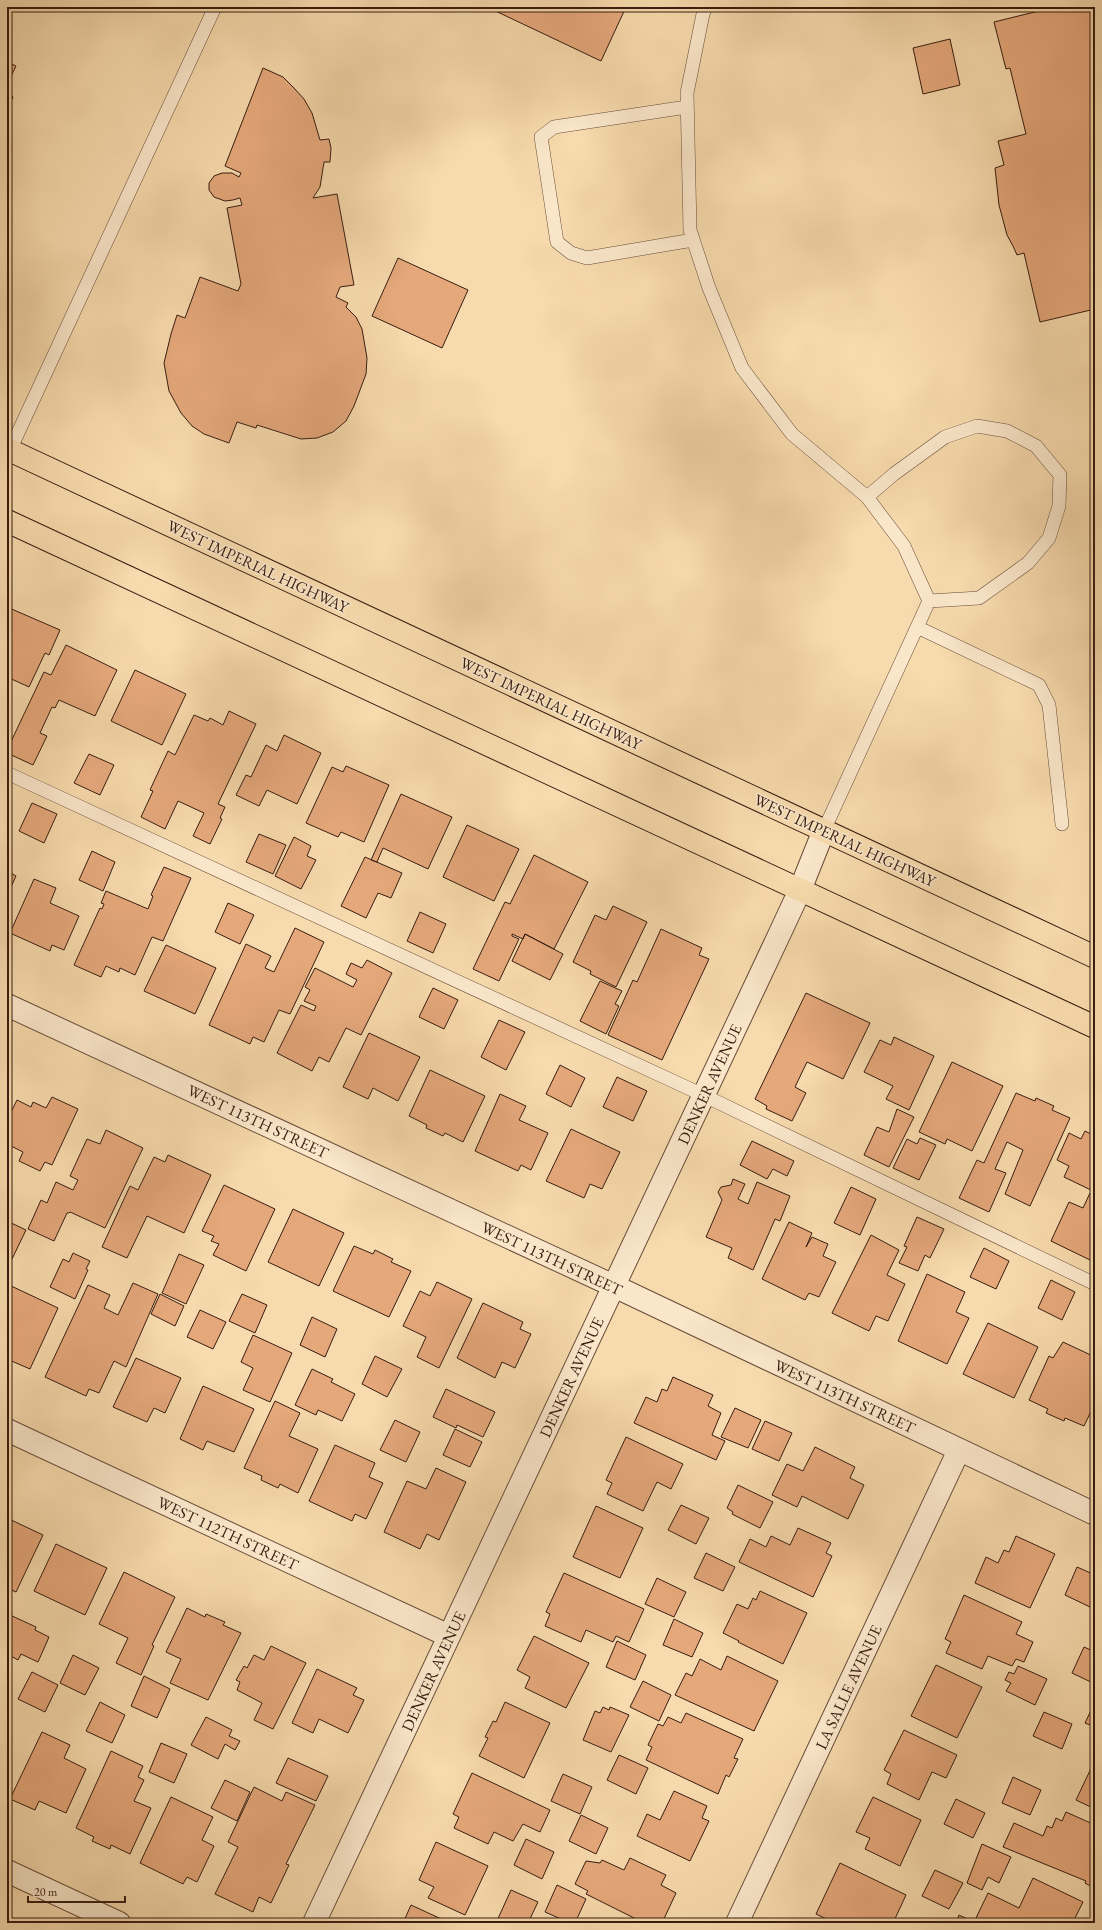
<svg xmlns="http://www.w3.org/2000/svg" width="1102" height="1930" font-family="'EB Garamond',serif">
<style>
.building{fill:#e5a87b;stroke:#371d11}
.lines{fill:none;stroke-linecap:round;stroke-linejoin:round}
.service-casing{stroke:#674c38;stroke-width:14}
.minor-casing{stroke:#674c38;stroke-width:24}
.primary-casing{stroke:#371d11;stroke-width:24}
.service{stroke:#fae7ca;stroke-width:13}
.minor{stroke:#fae7ca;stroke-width:22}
.primary{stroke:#f7daad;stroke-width:22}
.labels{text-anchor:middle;stroke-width:3;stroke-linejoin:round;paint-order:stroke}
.street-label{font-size:16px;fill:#371d11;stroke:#fae7ca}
</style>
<rect width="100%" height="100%" fill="#f7daad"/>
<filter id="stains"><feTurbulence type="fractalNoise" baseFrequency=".005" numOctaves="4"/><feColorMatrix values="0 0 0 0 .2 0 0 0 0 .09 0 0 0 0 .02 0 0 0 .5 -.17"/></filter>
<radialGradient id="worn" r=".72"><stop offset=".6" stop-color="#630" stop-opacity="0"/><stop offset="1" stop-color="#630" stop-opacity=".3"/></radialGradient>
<path class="building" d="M 487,7 L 626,7 L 601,61 Z
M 1055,7 L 1094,7 L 1095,10 L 1095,18 L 1092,19 L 1095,30 L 1095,309 L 1040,322 L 1024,253 L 1017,255 L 1013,246 L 1007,235 L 999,205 L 995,168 L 1004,165 L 998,141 L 1026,134 L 1010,68 L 1006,69 L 994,22 Z
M 950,39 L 960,85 L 923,94 L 913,48 Z
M 7,62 L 16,66 L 7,84 Z
M 263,68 L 283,77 L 294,88 L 304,99 L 312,113 L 320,140 L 329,139 L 331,148 L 330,162 L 324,162 L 320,187 L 313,198 L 337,194 L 354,285 L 340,287 L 336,297 L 348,303 L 346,307 L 356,317 L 362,329 L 367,358 L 366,374 L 354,406 L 346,421 L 333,432 L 317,438 L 301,439 L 257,425 L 256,428 L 237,422 L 229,443 L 204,434 L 192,426 L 181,413 L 169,391 L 164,363 L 171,334 L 177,315 L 185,318 L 200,277 L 238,291 L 241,284 L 227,208 L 242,205 L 240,198 L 233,200 L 225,201 L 214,197 L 209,190 L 209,183 L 214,176 L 222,173 L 232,173 L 239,177 L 241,173 L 225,166 Z
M 7,94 L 13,97 L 7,109 Z
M 398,258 L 468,290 L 442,348 L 372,316 Z
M 7,607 L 60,630 L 49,655 L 45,653 L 29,687 L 7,677 Z
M 66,645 L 117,670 L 95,716 L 59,700 L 55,708 L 52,707 L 40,733 L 47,736 L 33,765 L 7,753 L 7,750 L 44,672 L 51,675 Z
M 135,670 L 186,694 L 162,745 L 111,721 Z
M 229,711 L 256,724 L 218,804 L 225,807 L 220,818 L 222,819 L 210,844 L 193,836 L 204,813 L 178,801 L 165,829 L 141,817 L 153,791 L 150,790 L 168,751 L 175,755 L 194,715 L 208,721 L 210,718 L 223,725 Z
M 284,735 L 321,753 L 297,804 L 267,790 L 259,806 L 236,795 L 246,775 L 251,777 L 266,745 L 277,751 Z
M 89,754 L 114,765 L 100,795 L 74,783 Z
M 346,766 L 389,785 L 364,842 L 341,832 L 338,837 L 306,823 L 332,767 L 343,772 Z
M 401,794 L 452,817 L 428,869 L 383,848 L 377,862 L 371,860 Z
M 32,803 L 57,814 L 44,843 L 19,831 Z
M 467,825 L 519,849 L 494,901 L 443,877 Z
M 259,834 L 286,845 L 273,874 L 246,862 Z
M 294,837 L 311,846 L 307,856 L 316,860 L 301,889 L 275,876 Z
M 92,851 L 115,862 L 103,891 L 79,880 Z
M 534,855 L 588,882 L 554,949 L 525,934 L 523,939 L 512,934 L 512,936 L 519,939 L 499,981 L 473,969 L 505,902 L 510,904 Z
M 365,857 L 402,873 L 391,898 L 378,893 L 366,918 L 341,906 Z
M 164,867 L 191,878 L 163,941 L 152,937 L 135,975 L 120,968 L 119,972 L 106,966 L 101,977 L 74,965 L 100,908 L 102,909 L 104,904 L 101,903 L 106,891 L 148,909 L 153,896 L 151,895 Z
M 7,871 L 16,876 L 7,896 Z
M 34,879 L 56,888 L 50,903 L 79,916 L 64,950 L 52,945 L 50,951 L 10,933 Z
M 228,903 L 254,915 L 240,944 L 215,932 Z
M 613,906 L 647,922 L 616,987 L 590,974 L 591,971 L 573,962 L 595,915 L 606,920 Z
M 420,912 L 446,924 L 433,953 L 407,941 Z
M 295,928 L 324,942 L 290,1014 L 279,1010 L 264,1042 L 253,1037 L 250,1044 L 209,1025 L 246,944 L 271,956 L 265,968 L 274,972 Z
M 661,929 L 702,948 L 699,955 L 709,959 L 662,1060 L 608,1035 L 633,980 L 637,982 Z
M 525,934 L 563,954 L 550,980 L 512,961 Z
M 166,945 L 216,968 L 195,1014 L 144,991 Z
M 367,960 L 392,973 L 361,1035 L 346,1028 L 329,1062 L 319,1057 L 312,1071 L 277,1053 L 301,1005 L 314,1011 L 316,1006 L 304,1001 L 310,990 L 305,987 L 315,968 L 353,987 L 357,980 L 346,974 L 351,963 L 362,968 Z
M 600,981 L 622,991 L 615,1004 L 619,1006 L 606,1034 L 580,1021 Z
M 433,988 L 458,1000 L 444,1029 L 419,1017 Z
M 806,993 L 870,1023 L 843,1079 L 807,1062 L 795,1087 L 806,1093 L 792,1121 L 766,1109 L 767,1106 L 755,1099 Z
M 499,1020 L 525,1032 L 506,1070 L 481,1057 Z
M 369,1033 L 420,1057 L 398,1101 L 373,1088 L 368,1099 L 343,1087 Z
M 894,1037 L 934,1056 L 909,1110 L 886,1099 L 893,1086 L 864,1072 L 880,1040 L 891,1045 Z
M 952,1062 L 1003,1086 L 972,1151 L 947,1139 L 945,1144 L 919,1132 Z
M 560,1065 L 585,1078 L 571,1107 L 546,1094 Z
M 430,1070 L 485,1096 L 463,1142 L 445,1133 L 443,1136 L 426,1128 L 427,1125 L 409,1116 Z
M 617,1077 L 647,1091 L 633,1121 L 603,1107 Z
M 1016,1093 L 1035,1101 L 1036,1098 L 1054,1106 L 1052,1110 L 1070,1118 L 1030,1206 L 1005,1194 L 1023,1150 L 1007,1142 L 995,1169 L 1006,1173 L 989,1212 L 959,1198 L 977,1160 L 984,1163 Z
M 500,1094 L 526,1106 L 519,1120 L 548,1133 L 531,1170 L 521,1165 L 518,1171 L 475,1151 Z
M 52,1097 L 78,1109 L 52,1165 L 45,1162 L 40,1171 L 19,1161 L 23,1152 L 7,1144 L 7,1120 L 17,1100 L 31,1107 L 33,1102 L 46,1108 Z
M 897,1109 L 914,1117 L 889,1167 L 864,1155 L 877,1127 L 889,1132 Z
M 571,1129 L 620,1152 L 602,1189 L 590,1184 L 584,1198 L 546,1181 Z
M 106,1130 L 143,1148 L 105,1228 L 70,1212 L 69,1213 L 67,1213 L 54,1241 L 28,1229 L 41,1200 L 47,1203 L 56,1182 L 73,1190 L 78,1180 L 70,1176 L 87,1139 L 100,1144 Z
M 1085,1131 L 1095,1136 L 1095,1192 L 1064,1177 L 1069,1166 L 1057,1160 L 1069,1133 L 1081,1139 Z
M 920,1138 L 936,1145 L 919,1180 L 893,1168 L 907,1139 L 917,1144 Z
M 752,1141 L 794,1161 L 787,1176 L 773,1169 L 767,1179 L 740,1165 Z
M 168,1155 L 211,1175 L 184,1233 L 147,1216 L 127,1258 L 102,1247 L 130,1186 L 138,1190 L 154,1157 L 165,1162 Z
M 733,1179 L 745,1184 L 738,1199 L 748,1204 L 757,1182 L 790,1196 L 780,1221 L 775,1219 L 753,1270 L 728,1258 L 732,1248 L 706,1237 L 722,1200 L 718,1192 L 721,1187 L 731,1185 Z
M 224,1185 L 275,1209 L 246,1271 L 213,1255 L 219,1244 L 211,1241 L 214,1236 L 202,1231 Z
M 851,1187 L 876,1199 L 860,1235 L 834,1223 Z
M 1090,1193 L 1095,1195 L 1095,1249 L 1090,1260 L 1051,1241 L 1069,1202 L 1083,1208 Z
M 293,1209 L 344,1233 L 319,1286 L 268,1262 Z
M 917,1217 L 944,1229 L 930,1258 L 925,1255 L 918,1271 L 899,1263 L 907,1247 L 904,1246 Z
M 7,1221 L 26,1230 L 12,1259 L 7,1256 Z
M 789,1222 L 812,1233 L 806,1247 L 812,1237 L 828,1244 L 823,1256 L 836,1262 L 819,1297 L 809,1293 L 805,1300 L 762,1279 Z
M 871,1235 L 899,1250 L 887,1275 L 905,1284 L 888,1321 L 876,1316 L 869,1331 L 832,1313 Z
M 354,1246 L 373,1254 L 375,1250 L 393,1259 L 391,1262 L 411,1271 L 389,1317 L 333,1291 Z
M 984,1248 L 1009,1261 L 996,1289 L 970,1277 Z
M 73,1253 L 90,1261 L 86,1269 L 88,1270 L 75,1299 L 50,1287 L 63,1259 L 69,1262 Z
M 179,1254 L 204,1265 L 186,1304 L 162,1293 Z
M 927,1274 L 965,1292 L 956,1312 L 969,1318 L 947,1364 L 898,1341 Z
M 1051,1280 L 1075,1292 L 1062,1320 L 1038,1308 Z
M 437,1282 L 472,1299 L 439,1368 L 417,1357 L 426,1337 L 403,1326 L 420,1291 L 430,1296 Z
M 133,1283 L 158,1294 L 126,1367 L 114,1361 L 99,1393 L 89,1389 L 86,1396 L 45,1377 L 88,1285 L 110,1295 L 104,1308 L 118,1315 Z
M 9,1285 L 58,1308 L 30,1369 L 7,1359 L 7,1290 Z
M 160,1294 L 184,1306 L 175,1326 L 151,1314 Z
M 242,1294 L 267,1305 L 255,1333 L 229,1321 Z
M 483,1303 L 523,1322 L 520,1329 L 531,1334 L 515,1368 L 502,1362 L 495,1378 L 457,1358 Z
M 200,1310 L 226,1322 L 213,1349 L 187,1337 Z
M 312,1317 L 337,1329 L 325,1357 L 300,1345 Z
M 988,1323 L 1038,1347 L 1014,1398 L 963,1374 Z
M 253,1335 L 292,1353 L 270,1402 L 243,1390 L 253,1368 L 241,1362 Z
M 1063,1342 L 1095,1357 L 1095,1367 L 1091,1375 L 1095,1376 L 1095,1403 L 1084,1426 L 1065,1418 L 1064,1421 L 1046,1413 L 1048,1409 L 1029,1400 L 1049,1356 L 1053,1358 Z
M 375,1356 L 402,1369 L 387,1397 L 362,1384 Z
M 136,1358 L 181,1378 L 165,1413 L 154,1408 L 147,1422 L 113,1407 Z
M 312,1369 L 333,1379 L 331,1382 L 355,1394 L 342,1421 L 318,1410 L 316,1415 L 295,1405 Z
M 673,1377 L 713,1395 L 708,1406 L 721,1413 L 712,1435 L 725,1441 L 716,1460 L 634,1423 L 646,1397 L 657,1402 L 662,1389 L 667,1391 Z
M 203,1386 L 254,1409 L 234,1452 L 207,1441 L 203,1450 L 180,1439 Z
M 446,1389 L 495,1412 L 483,1437 L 457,1425 L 456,1428 L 433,1417 Z
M 275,1401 L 300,1413 L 289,1436 L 318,1449 L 298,1493 L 280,1484 L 278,1488 L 261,1480 L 262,1476 L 244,1468 Z
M 735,1408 L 761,1420 L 748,1448 L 721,1437 Z
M 395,1420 L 420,1432 L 406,1462 L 380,1450 Z
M 765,1421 L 792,1433 L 779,1461 L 752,1449 Z
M 455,1429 L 482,1442 L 470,1467 L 443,1455 Z
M 626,1437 L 683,1464 L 671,1489 L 657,1482 L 643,1511 L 607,1494 L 612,1483 L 606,1480 Z
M 335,1445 L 375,1463 L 369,1477 L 383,1483 L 366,1519 L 355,1514 L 352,1521 L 309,1501 Z
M 815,1447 L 855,1467 L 850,1478 L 864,1485 L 848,1519 L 802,1496 L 797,1507 L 772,1495 L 787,1464 L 803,1471 Z
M 436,1468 L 466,1482 L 439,1540 L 427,1534 L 420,1549 L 384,1532 L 407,1481 L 426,1489 Z
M 738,1485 L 773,1502 L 760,1528 L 732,1514 L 733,1512 L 727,1508 Z
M 681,1505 L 709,1518 L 696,1544 L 668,1530 Z
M 596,1506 L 643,1528 L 620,1578 L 573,1557 Z
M 7,1518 L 43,1535 L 16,1592 L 7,1588 Z
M 798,1528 L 831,1543 L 826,1553 L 832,1556 L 813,1597 L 739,1562 L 750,1539 L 766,1547 L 771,1536 L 790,1545 Z
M 1016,1536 L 1055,1554 L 1030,1608 L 975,1583 L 986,1557 L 998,1563 L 1004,1550 L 1009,1552 Z
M 56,1544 L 107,1568 L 85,1615 L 34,1591 Z
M 706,1553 L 735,1567 L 723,1591 L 694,1578 Z
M 1077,1567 L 1095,1575 L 1095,1596 L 1090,1607 L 1065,1595 Z
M 124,1572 L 175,1597 L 152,1645 L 154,1646 L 141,1675 L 116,1663 L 128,1638 L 99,1624 Z
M 564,1573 L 644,1609 L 629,1642 L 616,1636 L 613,1642 L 586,1630 L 581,1642 L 545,1626 L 550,1614 L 546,1612 Z
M 657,1578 L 686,1592 L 674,1617 L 645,1604 Z
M 760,1591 L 807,1613 L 783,1664 L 738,1642 L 739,1641 L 723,1633 L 737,1604 L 748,1609 L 753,1598 L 756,1600 Z
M 964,1595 L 1022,1622 L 1016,1634 L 1033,1642 L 1024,1662 L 1016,1659 L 1012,1666 L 988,1656 L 982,1669 L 946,1653 L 951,1642 L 945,1639 Z
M 187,1608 L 205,1617 L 206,1614 L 225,1622 L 223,1625 L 241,1633 L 208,1700 L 170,1683 L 181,1659 L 166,1652 Z
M 10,1615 L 36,1627 L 35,1630 L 49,1637 L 38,1662 L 21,1654 L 18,1660 L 9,1655 L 12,1650 L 7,1648 L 7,1621 Z
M 674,1619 L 703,1633 L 692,1657 L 663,1645 Z
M 534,1636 L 589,1663 L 566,1708 L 525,1688 L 530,1677 L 517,1670 Z
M 617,1641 L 646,1655 L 635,1680 L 606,1667 Z
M 271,1646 L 306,1663 L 273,1729 L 254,1720 L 262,1703 L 237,1690 L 240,1682 L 236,1680 L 244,1666 L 247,1668 L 254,1655 L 264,1660 Z
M 1084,1647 L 1095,1652 L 1095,1684 L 1072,1673 Z
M 73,1655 L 99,1668 L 85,1695 L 60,1683 Z
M 727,1656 L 778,1681 L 754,1731 L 675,1695 L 686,1673 L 692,1676 L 700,1659 L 721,1670 Z
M 936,1665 L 982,1687 L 957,1738 L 911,1716 Z
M 1018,1666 L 1047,1679 L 1035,1705 L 1006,1691 L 1011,1683 L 1005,1680 L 1009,1672 L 1014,1674 Z
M 317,1669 L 357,1688 L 353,1695 L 364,1700 L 348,1733 L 319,1719 L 313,1733 L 292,1723 Z
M 32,1672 L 58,1685 L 45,1712 L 18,1699 Z
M 144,1676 L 170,1689 L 157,1718 L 131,1706 Z
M 643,1681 L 671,1695 L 659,1721 L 630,1707 Z
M 100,1702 L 125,1715 L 112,1743 L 86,1731 Z
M 505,1702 L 550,1723 L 524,1778 L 479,1756 L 488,1738 L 485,1737 L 493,1721 L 496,1722 Z
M 1095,1702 L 1095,1727 L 1085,1723 Z
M 603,1707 L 609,1710 L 610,1707 L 629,1715 L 611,1752 L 583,1740 L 595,1711 L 600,1713 Z
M 1044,1712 L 1072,1724 L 1062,1749 L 1033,1736 Z
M 686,1713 L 743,1739 L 734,1758 L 738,1759 L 729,1777 L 726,1775 L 718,1794 L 646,1760 L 652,1747 L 648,1745 L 658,1724 L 663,1726 L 668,1717 L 681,1723 Z
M 206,1717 L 232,1730 L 229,1736 L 240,1741 L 235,1750 L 225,1744 L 218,1759 L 191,1745 Z
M 904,1730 L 957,1755 L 946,1778 L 932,1772 L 919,1800 L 887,1784 L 891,1774 L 884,1770 Z
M 42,1732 L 70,1745 L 64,1758 L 86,1769 L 66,1813 L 39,1801 L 35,1810 L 10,1799 Z
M 7,1736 L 12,1738 L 7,1748 Z
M 161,1743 L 187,1754 L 174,1783 L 149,1772 Z
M 111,1751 L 143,1766 L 138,1777 L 144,1780 L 134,1801 L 151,1808 L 130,1854 L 111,1845 L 110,1849 L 92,1841 L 94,1837 L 76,1828 Z
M 619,1755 L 648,1768 L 636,1794 L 607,1780 Z
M 288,1758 L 328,1776 L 316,1801 L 276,1783 Z
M 1095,1760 L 1095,1809 L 1076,1800 Z
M 472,1773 L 550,1810 L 540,1832 L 523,1824 L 513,1841 L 494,1832 L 488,1844 L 454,1828 L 459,1817 L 453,1814 Z
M 563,1774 L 592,1787 L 580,1814 L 551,1801 Z
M 1013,1777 L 1041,1790 L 1030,1815 L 1002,1803 Z
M 225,1780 L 250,1792 L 237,1821 L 211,1808 Z
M 254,1787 L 282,1801 L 286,1792 L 315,1805 L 286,1864 L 289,1865 L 271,1903 L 259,1897 L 253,1912 L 215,1894 L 238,1847 L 228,1842 Z
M 674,1791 L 707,1806 L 702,1818 L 709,1821 L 690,1861 L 637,1836 L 647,1814 L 660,1820 Z
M 171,1797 L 213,1817 L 202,1840 L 214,1846 L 197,1882 L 187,1877 L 183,1884 L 140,1863 Z
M 873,1797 L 921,1820 L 900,1866 L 865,1849 L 870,1838 L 856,1832 Z
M 956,1799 L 985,1813 L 973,1838 L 944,1824 Z
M 1066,1812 L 1095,1825 L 1094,1888 L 1085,1883 L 1086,1881 L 1003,1847 L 1014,1823 L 1043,1836 L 1047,1826 L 1052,1828 L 1056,1818 L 1062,1821 Z
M 581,1815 L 608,1828 L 596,1854 L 569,1841 Z
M 526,1839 L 554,1852 L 542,1879 L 514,1865 Z
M 436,1842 L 488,1866 L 465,1915 L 428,1898 L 434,1887 L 419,1880 Z
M 982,1844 L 1011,1857 L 999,1883 L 988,1877 L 982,1890 L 967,1883 Z
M 630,1858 L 666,1875 L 661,1885 L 676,1893 L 662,1923 L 644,1923 L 586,1894 L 588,1891 L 575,1884 L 586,1861 L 600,1863 L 602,1860 L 624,1870 Z
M 840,1863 L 906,1895 L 893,1923 L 835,1923 L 816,1914 Z
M 935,1870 L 963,1883 L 949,1909 L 922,1896 Z
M 1033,1878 L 1083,1902 L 1074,1920 L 1078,1922 L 1078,1923 L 987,1923 L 976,1918 L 988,1893 L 1019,1908 Z
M 557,1885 L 586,1899 L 575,1923 L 570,1923 L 545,1912 Z
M 511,1890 L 538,1902 L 528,1923 L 496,1923 Z
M 411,1905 L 450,1923 L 403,1923 Z
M 959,1915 L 976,1923 L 956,1923 Z"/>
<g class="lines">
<g class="service-casing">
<path id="service" d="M 706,7 L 703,14 L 687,93 L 690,230 L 709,288 L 742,368 L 792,434 L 867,497 L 904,546 L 929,601 L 824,830
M 687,107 L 554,127 L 541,137 L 557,242 L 571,253 L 587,258 L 693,240
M 10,450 L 215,7
M 867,497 L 894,474 L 945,437 L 977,426 L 1007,431 L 1036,446 L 1060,475 L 1059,506 L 1049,538 L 1028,563 L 979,598 L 929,601
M 917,627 L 1039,685 L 1049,705 L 1062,824
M 7,773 L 703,1095 L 1095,1284"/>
</g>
<g class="minor-casing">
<path id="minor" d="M 7,1005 L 614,1286 L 1095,1514
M 7,1430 L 449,1636
M 7,1871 L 119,1923
M 314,1923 L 780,933 L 800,890 L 824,830
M 737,1923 L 959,1450"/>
</g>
<g class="primary-casing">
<path id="primary" d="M 7,449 L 1095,957
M 7,521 L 1095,1027"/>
</g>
<use href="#service" class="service"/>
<use href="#minor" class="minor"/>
<use href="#primary" class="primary"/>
</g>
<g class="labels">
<g class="street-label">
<text transform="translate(258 566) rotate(25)" y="6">WEST IMPERIAL HIGHWAY</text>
<text transform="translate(551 703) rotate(25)" y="6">WEST IMPERIAL HIGHWAY</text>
<text transform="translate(845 840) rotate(25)" y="6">WEST IMPERIAL HIGHWAY</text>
<text transform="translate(709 1084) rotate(-65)" y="6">DENKER AVENUE</text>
<text transform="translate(258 1121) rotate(25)" y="6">WEST 113TH STREET</text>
<text transform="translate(552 1258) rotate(25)" y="6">WEST 113TH STREET</text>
<text transform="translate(571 1377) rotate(-65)" y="6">DENKER AVENUE</text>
<text transform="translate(845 1396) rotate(25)" y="6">WEST 113TH STREET</text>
<text transform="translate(228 1533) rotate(25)" y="6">WEST 112TH STREET</text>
<text transform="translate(433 1671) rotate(-65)" y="6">DENKER AVENUE</text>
<text transform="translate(848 1687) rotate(-65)" y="6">LA SALLE AVENUE</text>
</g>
</g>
<rect width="1102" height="1930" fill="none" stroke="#f7daad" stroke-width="24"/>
<rect x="8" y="8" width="1086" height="1914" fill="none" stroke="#371d11" stroke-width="2"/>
<rect x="12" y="12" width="1078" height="1906" fill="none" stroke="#371d11"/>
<path d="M28 1896v6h97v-6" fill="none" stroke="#371d11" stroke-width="2"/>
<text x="34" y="1896" font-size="12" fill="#371d11" stroke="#fae7ca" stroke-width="3" paint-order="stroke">20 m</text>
<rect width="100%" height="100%" filter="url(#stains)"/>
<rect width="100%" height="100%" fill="url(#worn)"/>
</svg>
